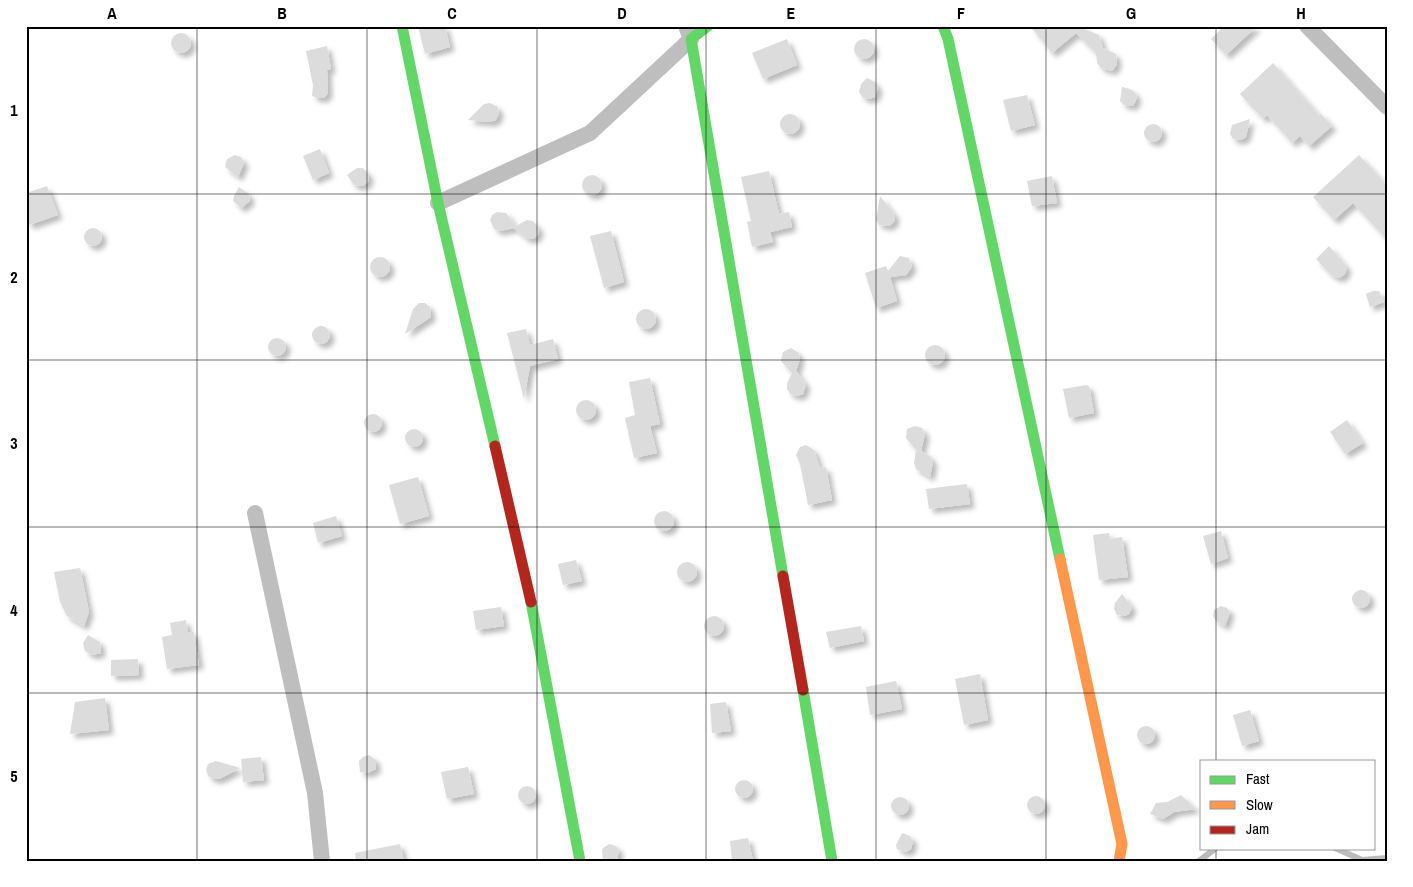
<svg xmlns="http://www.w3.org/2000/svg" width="1413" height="887" font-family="'Archivo Narrow',sans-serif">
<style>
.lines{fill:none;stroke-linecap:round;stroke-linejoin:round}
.stream{stroke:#bcbcbc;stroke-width:6}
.building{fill:#dcdcdc;filter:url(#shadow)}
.street{stroke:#bebebe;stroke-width:16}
.fast{stroke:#63d668;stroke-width:11}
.slow{stroke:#ff974d;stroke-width:11}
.jam{stroke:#b3261e;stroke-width:11}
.grid{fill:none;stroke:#000;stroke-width:1;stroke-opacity:0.55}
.neatline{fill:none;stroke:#000;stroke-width:2}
.grid-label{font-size:16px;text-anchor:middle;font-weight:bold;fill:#000}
</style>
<defs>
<filter id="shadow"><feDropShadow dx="4.5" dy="4.5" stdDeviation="2.5" flood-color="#0004"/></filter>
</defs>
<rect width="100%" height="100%" fill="#fff"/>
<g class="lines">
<path class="stream" d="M 1335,848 L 1362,860 L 1387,858
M 1199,861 L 1216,848"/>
</g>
<path class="building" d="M 418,26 L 445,26 L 450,47 L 425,54 Z
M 1030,26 L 1084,26 L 1082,28 L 1099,35 L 1103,48 L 1116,54 L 1117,64 L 1112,71 L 1101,68 L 1097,63 L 1096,53 L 1076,33 L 1052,53 Z
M 1224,26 L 1257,26 L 1226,55 L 1211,39 Z
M171 43a10 10 0 1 1 20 0a10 10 0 1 1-20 0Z
M 787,39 L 797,65 L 763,79 L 752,53 Z
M854 49a10 10 0 1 1 20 0a10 10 0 1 1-20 0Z
M 327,46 L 331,69 L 327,70 L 328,93 L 324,98 L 318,98 L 312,96 L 313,85 L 306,51 Z
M 1273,63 L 1319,115 L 1321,114 L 1332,126 L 1309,146 L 1300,136 L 1292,143 L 1267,115 L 1263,119 L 1240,94 Z
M 867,78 L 875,82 L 878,88 L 875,97 L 869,99 L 863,98 L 859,92 L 861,84 Z
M 1122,87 L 1130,89 L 1135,92 L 1137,98 L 1133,106 L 1124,105 L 1120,101 Z
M 1027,95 L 1035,125 L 1011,131 L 1003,100 Z
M 490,103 L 498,107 L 499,114 L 496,120 L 490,122 L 468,120 L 484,104 Z
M780 124a10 10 0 1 1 20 0a10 10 0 1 1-20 0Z
M 1250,119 L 1246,137 L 1241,140 L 1233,139 L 1230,134 L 1232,125 Z
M1144 133a9 9 0 1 1 18 0a9 9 0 1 1-18 0Z
M 320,149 L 329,173 L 313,180 L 303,156 Z
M 235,155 L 241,157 L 244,163 L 238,177 L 225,167 L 227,159 Z
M 1359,155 L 1387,185 L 1387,240 L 1353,203 L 1334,220 L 1313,197 Z
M 357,168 L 363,168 L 369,175 L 368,182 L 363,186 L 354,185 L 347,175 Z
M 769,171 L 779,214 L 789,212 L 792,227 L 770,232 L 773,242 L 752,247 L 747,222 L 751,221 L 741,177 Z
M582 185a10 10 0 1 1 20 0a10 10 0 1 1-20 0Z
M 1052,176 L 1057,203 L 1032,206 L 1027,181 Z
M 47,186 L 58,215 L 29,225 L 26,216 L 26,193 Z
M 239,187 L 249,194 L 250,201 L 241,208 L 233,201 L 234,196 Z
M 880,196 L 895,215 L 894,222 L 889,226 L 879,225 L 876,220 Z
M 497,212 L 506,213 L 516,226 L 527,220 L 533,221 L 539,228 L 538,235 L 533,239 L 527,239 L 514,228 L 500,231 L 494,229 L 490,220 L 492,215 Z
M84 237a9 9 0 1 1 18 0a9 9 0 1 1-18 0Z
M 611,231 L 624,282 L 604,288 L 590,236 Z
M 1329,246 L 1347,267 L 1345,274 L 1341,277 L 1337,278 L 1330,274 L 1316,259 Z
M 900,256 L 909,258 L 912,267 L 906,275 L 890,277 L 897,301 L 876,308 L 865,273 L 886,266 L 888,271 Z
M370 267a10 10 0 1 1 20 0a10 10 0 1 1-20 0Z
M 1373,291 L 1379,291 L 1384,302 L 1370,307 L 1366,294 Z
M 419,303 L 425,303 L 430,307 L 431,317 L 405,334 L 413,309 Z
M636 319a10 10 0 1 1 20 0a10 10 0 1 1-20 0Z
M312 335a9 9 0 1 1 18 0a9 9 0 1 1-18 0Z
M 526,329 L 530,345 L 553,339 L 558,359 L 530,366 L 524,399 L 507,333 Z
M268 347a9 9 0 1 1 18 0a9 9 0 1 1-18 0Z
M925 355a10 10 0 1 1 20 0a10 10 0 1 1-20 0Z
M 791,348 L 799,353 L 800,359 L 796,371 L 806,384 L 803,394 L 797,396 L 790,394 L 787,389 L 787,383 L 792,373 L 781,361 L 783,352 Z
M 650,378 L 660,424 L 650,426 L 657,453 L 634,458 L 625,418 L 635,415 L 629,382 Z
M 1086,385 L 1089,386 L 1094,413 L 1069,418 L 1063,389 Z
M576 410a10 10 0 1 1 20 0a10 10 0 1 1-20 0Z
M364 423a9 9 0 1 1 18 0a9 9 0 1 1-18 0Z
M 1347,420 L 1363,443 L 1345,454 L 1330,432 Z
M 915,426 L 922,428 L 925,434 L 921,451 L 930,456 L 933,462 L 930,477 L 916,469 L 914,463 L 916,450 L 906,438 L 907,429 Z
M405 438a9 9 0 1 1 18 0a9 9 0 1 1-18 0Z
M 806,445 L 814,450 L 820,468 L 826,467 L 832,500 L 808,505 L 800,464 L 796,455 L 800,447 Z
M 418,477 L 429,516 L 400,524 L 389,485 Z
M 967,484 L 970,504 L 929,509 L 926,489 Z
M654 521a10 10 0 1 1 20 0a10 10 0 1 1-20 0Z
M 336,516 L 342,536 L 318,543 L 313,523 Z
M 1221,531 L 1228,558 L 1211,564 L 1203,536 Z
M 1109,533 L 1110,539 L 1122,537 L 1128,577 L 1099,580 L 1093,535 Z
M 576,560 L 582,581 L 563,585 L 558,564 Z
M677 572a10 10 0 1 1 20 0a10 10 0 1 1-20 0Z
M 80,568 L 89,612 L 84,626 L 67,616 L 60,602 L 54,572 Z
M1352 599a9 9 0 1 1 18 0a9 9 0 1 1-18 0Z
M 1122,594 L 1132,607 L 1129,614 L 1125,616 L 1117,615 L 1114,609 L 1115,603 Z
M 1221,606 L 1227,608 L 1230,612 L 1225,626 L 1216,621 L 1213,616 L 1214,610 Z
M 501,607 L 504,626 L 476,630 L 473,611 Z
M704 626a10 10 0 1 1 20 0a10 10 0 1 1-20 0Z
M 186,620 L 188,633 L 194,632 L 199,665 L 167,669 L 162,637 L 172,635 L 170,623 Z
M 861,626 L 864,641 L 830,648 L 826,632 Z
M 88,635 L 100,642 L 101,653 L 92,655 L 85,651 L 83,643 Z
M 138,659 L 139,675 L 111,676 L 111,660 Z
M 980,674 L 988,720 L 964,725 L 955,679 Z
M 896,681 L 902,709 L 870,715 L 866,687 Z
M 105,698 L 109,730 L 70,734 L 75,702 Z
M 726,702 L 731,731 L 712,733 L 710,704 Z
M 1250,710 L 1259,741 L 1242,746 L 1233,715 Z
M1137 735a9 9 0 1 1 18 0a9 9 0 1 1-18 0Z
M 369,755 L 376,760 L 376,769 L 368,773 L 360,772 L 359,761 L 363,757 Z
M 261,757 L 264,780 L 243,782 L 241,759 Z
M 216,761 L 240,768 L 219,779 L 213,779 L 208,776 L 206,770 L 208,764 Z
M 468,767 L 474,794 L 447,799 L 441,772 Z
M735 789a9 9 0 1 1 18 0a9 9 0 1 1-18 0Z
M518 795a9 9 0 1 1 18 0a9 9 0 1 1-18 0Z
M 1181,795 L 1196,809 L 1174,812 L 1163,819 L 1150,814 L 1156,803 L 1167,802 Z
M1027 805a9 9 0 1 1 18 0a9 9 0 1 1-18 0Z
M891 806a9 9 0 1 1 18 0a9 9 0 1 1-18 0Z
M 902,833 L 910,836 L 913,841 L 911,849 L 906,852 L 897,849 L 896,845 Z
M 748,838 L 753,861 L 732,861 L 730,841 Z
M 400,844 L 404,861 L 356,861 L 355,853 Z
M 609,844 L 614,845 L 619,849 L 617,861 L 603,861 L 602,849 Z"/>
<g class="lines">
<path class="street" d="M 1307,26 L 1387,107
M 438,203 L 590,133 L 691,39 L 686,26
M 255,513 L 315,793 L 322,861"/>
<path class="fast" d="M 402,26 L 438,203 L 495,446
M 708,26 L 691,39 L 783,576
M 943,26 L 948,39 L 1060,559
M 531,602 L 580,861
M 803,690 L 832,861"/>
<path class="slow" d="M 1060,559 L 1122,844 L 1119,861"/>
<path class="jam" d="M 495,446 L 531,602
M 783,576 L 803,690"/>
</g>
<path class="grid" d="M 197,26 L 197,861M 367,26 L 367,861M 537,26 L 537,861M 706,26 L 706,861M 876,26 L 876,861M 1046,26 L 1046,861M 1216,26 L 1216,761M 26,194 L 1387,194M 26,360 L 1387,360M 26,527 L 1387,527M 26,693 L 1387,693M 1216,848 L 1216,861"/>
<rect width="1413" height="887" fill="none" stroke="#ffffff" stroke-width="55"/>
<rect x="1200" y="760" width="175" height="90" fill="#ffffff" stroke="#999999"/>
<rect x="1210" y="776" width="25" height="8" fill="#63d668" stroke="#999999"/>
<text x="1246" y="784" font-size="15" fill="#000000">Fast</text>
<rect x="1210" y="801" width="25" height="8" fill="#ff974d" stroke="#999999"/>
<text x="1246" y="810" font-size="15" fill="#000000">Slow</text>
<rect x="1210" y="826" width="25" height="8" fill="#b3261e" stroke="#999999"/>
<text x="1246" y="834" font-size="15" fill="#000000">Jam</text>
<rect x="28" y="28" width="1358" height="832" class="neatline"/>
<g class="grid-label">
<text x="112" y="19">A</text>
<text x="282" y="19">B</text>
<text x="452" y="19">C</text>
<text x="622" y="19">D</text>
<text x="791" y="19">E</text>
<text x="961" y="19">F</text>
<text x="1131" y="19">G</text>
<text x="1301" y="19">H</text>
<text x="14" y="116">1</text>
<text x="14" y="283">2</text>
<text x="14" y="449">3</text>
<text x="14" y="616">4</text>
<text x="14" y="782">5</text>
</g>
</svg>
